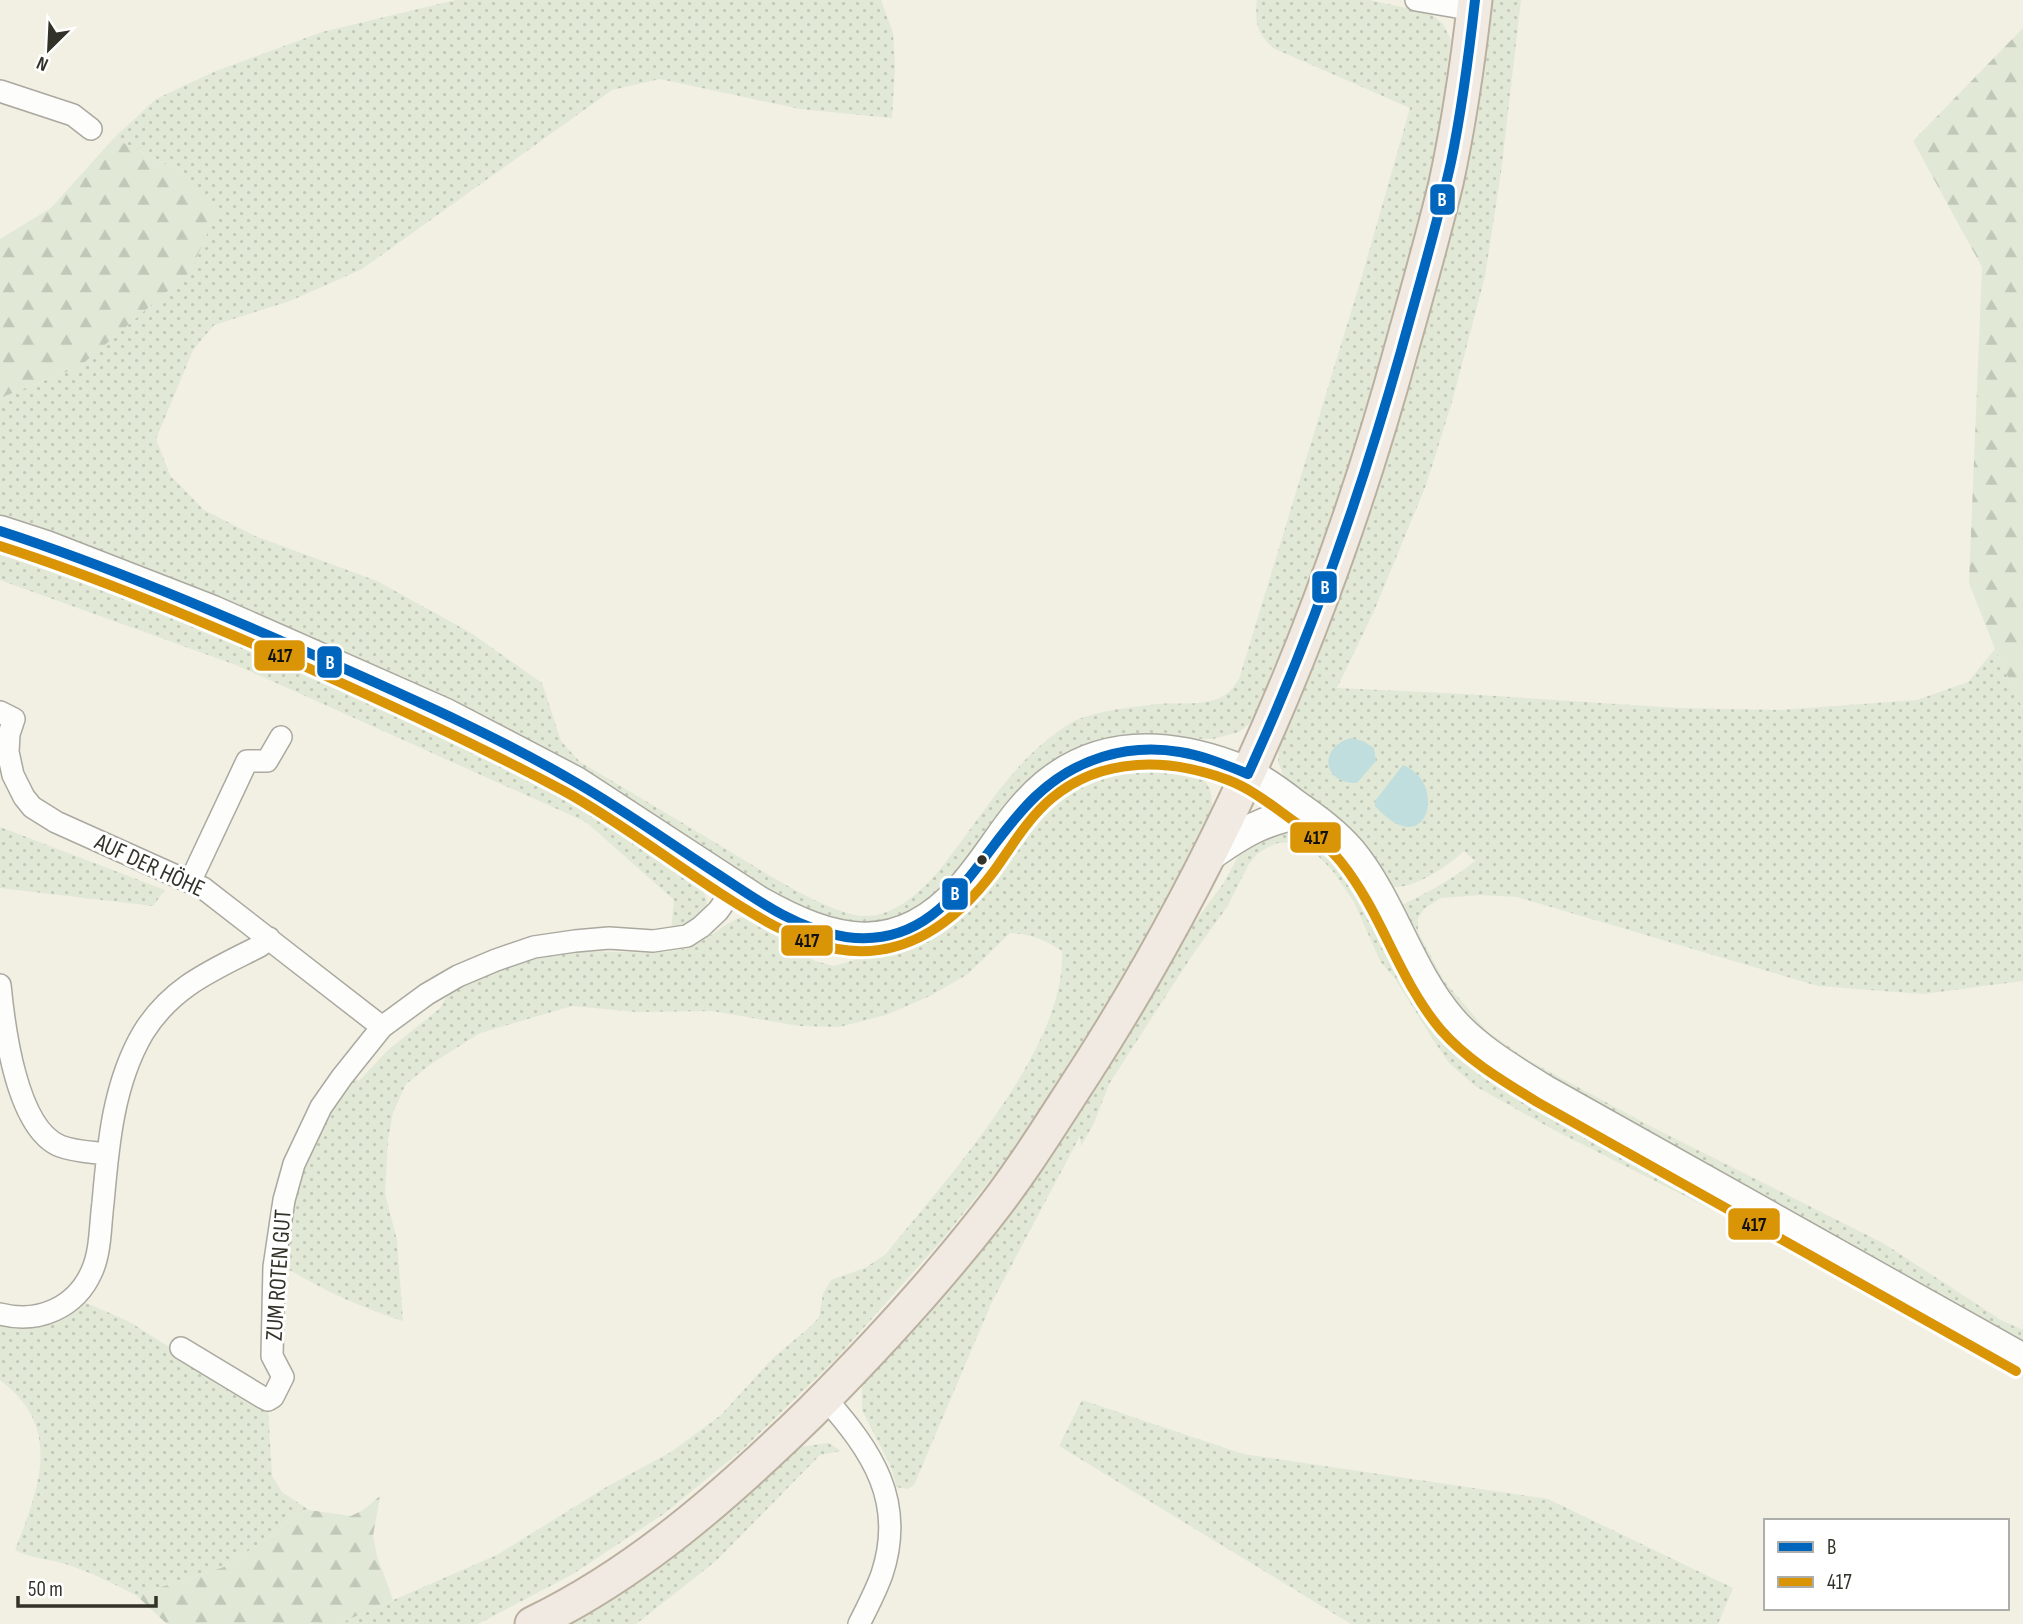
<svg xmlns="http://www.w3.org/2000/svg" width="2023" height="1624" font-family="'Sofia Sans Condensed',sans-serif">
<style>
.grass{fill:url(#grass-dots)}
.forest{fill:url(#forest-firs)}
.water{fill:#c0dedd}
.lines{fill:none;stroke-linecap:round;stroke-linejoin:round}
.street-casing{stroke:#aaa89f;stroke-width:24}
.secondary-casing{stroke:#aaa89f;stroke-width:33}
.primary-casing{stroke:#bbb09f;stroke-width:37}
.street{stroke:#fdfdfb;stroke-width:21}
.secondary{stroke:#fdfdfb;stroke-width:30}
.primary{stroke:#f0eae2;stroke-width:33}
.bus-1-casing{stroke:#fff;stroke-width:16}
.bus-2-casing{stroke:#fff;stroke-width:16}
.bus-1{stroke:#0065bd;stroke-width:10}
.bus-2{stroke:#da9506;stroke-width:10}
.bus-dot{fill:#333229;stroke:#fff;stroke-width:2.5}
.labels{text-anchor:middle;stroke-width:6;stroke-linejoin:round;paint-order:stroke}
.street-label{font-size:24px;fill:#333229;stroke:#fff}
.line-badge{stroke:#fff;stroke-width:2.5}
.badge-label{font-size:19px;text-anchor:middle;font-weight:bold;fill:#fff}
.pale-badge-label{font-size:19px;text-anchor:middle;font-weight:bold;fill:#111}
</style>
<defs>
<pattern id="grass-dots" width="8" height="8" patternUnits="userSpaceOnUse" patternTransform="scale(1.75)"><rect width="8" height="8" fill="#e1e9d6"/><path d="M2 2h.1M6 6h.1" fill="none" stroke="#c2c8b8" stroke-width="1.8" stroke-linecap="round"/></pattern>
<pattern id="forest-firs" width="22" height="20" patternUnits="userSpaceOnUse" patternTransform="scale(1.75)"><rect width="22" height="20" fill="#e1e9d6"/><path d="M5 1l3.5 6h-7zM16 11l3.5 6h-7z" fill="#c2c8b8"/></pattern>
</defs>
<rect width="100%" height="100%" fill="#f2efe3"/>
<path class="grass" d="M 456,0 L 881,0 L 893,33 L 895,67 L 892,118 L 800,109 L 660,79 L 612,90 L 362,269 L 290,301 L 214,325 L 193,350 L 156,439 L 170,475 L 204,510 L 255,536 L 377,581 L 471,633 L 542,683 L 561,741 L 580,762 C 631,792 683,823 734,854 C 766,873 826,912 862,916 C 894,918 923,890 941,868 C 982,817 1013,758 1071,723 C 1091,711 1134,707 1158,704 C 1181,702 1211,708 1230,691 C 1233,688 1236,683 1239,679 L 1362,276 L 1410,108 L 1273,48 C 1256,31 1255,24 1257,0 L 1369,0 L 1430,13 L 1443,24 L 1451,40 L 1438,137 L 1420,223 L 1347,494 L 1255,719 L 1239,732 L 1213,739 L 1122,738 L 997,824 L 993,821 L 961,865 L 964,869 L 928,906 L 869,926 L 829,920 L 785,901 L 710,854 L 0,520 L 0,398 L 79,367 L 183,173 L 114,138 L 156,99 L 216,71 L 322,32 Z
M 1491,0 L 1521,0 L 1501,172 L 1485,276 L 1452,402 L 1426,485 L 1374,611 L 1337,688 L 1465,694 L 1678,708 L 1780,710 L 1917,700 L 1968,682 L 1995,649 L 2023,709 L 2023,981 L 1923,994 L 1818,986 L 1517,897 L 1481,895 L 1441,898 L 1425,908 L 1418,918 L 1418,932 L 1444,981 L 1488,1032 L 1528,1060 L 1648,1125 L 1883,1243 L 2001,1320 L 2023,1330 L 2023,1378 L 1778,1243 L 1554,1130 L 1475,1086 L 1449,1063 L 1432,1038 L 1396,980 L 1380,961 L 1354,902 L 1332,870 L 1308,846 L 1300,842 L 1278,843 L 1268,847 L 1257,854 L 1249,864 L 1227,907 L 1193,954 L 1109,1084 L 1094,1123 L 1081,1146 L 1080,1136 L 991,1304 L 914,1485 L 908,1489 L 896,1487 L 892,1469 L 862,1410 L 862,1385 L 920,1322 L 997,1227 L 1168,958 L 1223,884 L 1245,844 C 1258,839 1273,832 1287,829 C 1324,823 1362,891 1380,917 C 1412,899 1447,885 1475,861 L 1464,851 C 1446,867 1412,892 1387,886 L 1293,786 L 1283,774 L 1278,762 L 1279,747 L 1311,673 L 1344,579 Z
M 0,541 L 315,664 L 577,792 L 694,877 C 719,907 705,922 671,930 L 674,900 L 586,822 L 236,665 L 0,580 Z
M 1121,764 C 1150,765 1213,759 1212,803 C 1212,810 1208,818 1206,825 L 1129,973 L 1006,1160 L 942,1240 L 834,1361 L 743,1449 L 665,1513 L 573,1574 L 478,1624 L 338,1624 L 497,1555 L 608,1486 L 671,1452 L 721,1415 L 773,1358 L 811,1326 L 819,1317 L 823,1294 L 831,1280 L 865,1268 L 886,1254 C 945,1180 1067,1049 1062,951 C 1044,939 1031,934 1010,933 L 968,974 L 930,996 L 886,1015 L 839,1027 L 799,1026 L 712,1011 L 637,1012 L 572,1006 L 480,1033 L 431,1064 L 406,1084 L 393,1112 L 388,1140 L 385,1194 L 397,1240 L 403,1321 C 359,1307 321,1289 281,1265 L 286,1217 L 315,1132 L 352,1076 L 359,1081 L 388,1050 L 439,1009 L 449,993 L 465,983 L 538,955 L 585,948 L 587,952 C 620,950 658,957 690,947 C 709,940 723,923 742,917 L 775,933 L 796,951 L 815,961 L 834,966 L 895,948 L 1035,809 L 1087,774 Z
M 0,827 L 165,890 L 153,906 L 0,888 Z
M 86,1303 L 128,1321 L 268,1409 L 272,1476 L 282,1492 L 309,1510 L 292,1515 L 281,1528 L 227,1566 L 136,1595 C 114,1584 92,1573 69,1565 C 51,1559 32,1559 15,1550 C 39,1488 64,1428 0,1380 L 0,1325 C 35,1333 59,1327 86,1303 Z
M 1082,1400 L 1243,1454 L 1548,1499 L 1733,1588 L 1718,1624 L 1351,1624 L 1059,1446 Z
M 829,1443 L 841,1451 L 820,1455 L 717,1560 L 645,1617 L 636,1624 L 568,1624 L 642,1579 L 799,1447 Z"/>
<path class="forest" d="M 2023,28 L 2023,709 L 1995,649 L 1969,583 L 1982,267 L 1913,141 Z
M 114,138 L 183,173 L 217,212 L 190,272 L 79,367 L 0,398 L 0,239 L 51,208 Z
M 380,1496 L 373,1536 L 377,1556 L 393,1600 L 338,1624 L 167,1624 L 136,1595 L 227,1566 L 281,1528 L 292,1515 L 309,1510 L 351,1516 L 363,1510 Z"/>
<path class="water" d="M 1351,738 L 1363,741 L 1374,748 L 1376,761 L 1357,783 C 1322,784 1318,747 1351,738 Z
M 1403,765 C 1444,781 1431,847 1392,821 C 1386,817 1380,811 1375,806 L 1375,801 Z"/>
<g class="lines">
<g class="street-casing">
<path id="street" d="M 1416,0 L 1474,10
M 0,91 L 73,115 L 91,129
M 0,712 L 14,719 L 9,734 L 8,752 L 13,775 L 24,797 L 32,807 L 56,822 L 203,888 L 382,1027
M 190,882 L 247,761 L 267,761 L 281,737
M 0,985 C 4,1026 16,1128 60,1146 C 75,1152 93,1152 108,1154
M 0,1314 C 38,1324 76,1308 92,1271 C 101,1251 100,1225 103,1203 C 108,1146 113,1084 143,1033 C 172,986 213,970 260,946 L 269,938
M 181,1348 L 262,1397 L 268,1400 L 273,1397 L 283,1377 L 272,1356 L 274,1267 L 284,1200 L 294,1164 L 321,1107 L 342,1077 L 382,1027 L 427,994 L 458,976 L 496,960 L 534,947 L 575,941 L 609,938 L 653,941 L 687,936 L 701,927 L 718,911 L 735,887
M 825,1398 C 872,1451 906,1501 882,1574 C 876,1591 867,1608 859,1624"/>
</g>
<g class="secondary-casing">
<path id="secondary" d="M 0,531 L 46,546 L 213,611 L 446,714 L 576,782 L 758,901 C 834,944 897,960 962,888 C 992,855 1011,814 1046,785 C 1101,740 1167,743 1231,766 C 1254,774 1275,789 1294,804 C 1314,818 1335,833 1351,852 C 1392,902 1408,970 1451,1020 C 1476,1049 1512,1070 1544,1090 L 2023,1359
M 1209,856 C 1243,832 1263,820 1305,812"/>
</g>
<g class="primary-casing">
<path id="primary" d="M 532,1624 C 638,1573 727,1494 810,1413 C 872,1351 932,1286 986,1217 C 1022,1172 1053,1121 1085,1072 C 1229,848 1333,600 1403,343 C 1418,290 1433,237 1446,183 C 1459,123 1468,61 1475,0"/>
</g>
<use href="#street" class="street"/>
<use href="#secondary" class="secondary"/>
<use href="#primary" class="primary"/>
<g class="bus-1-casing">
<path id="bus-1" d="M 0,531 C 111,567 218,613 325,660 C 410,698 495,735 575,782 C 624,810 671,844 719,875 C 758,901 799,930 846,937 C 946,951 977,851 1036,796 C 1075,759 1127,743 1180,752 C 1204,756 1226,765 1248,774
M 1248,774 C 1311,637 1360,496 1401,351 C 1418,289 1437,226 1451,162 C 1462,109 1469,54 1475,0"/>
</g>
<g class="bus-2-casing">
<path id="bus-2" d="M 0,546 C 100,578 198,620 295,662 C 386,703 476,744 564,791 C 615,819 663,856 712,888 C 751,913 791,940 837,949 C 904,961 956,922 994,871 C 1012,846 1028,818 1052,798 C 1103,756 1169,758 1228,780 C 1249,788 1266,801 1284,814 C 1304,829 1325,842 1341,862 C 1382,913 1398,979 1441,1030 C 1467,1060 1503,1081 1537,1102 L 2016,1371"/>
</g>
<use href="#bus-1" class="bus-1"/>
<use href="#bus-2" class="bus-2"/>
</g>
<circle class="bus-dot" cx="982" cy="860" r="6"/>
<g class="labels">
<g class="street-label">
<text transform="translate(150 865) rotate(25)" y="8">AUF DER HÖHE</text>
<text transform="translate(278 1275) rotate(-86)" y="8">ZUM ROTEN GUT</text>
</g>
</g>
<g class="line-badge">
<rect x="1429" y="183" width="27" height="33" rx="7" fill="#0065bd"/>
<rect x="1311" y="570" width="27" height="34" rx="7" fill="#0065bd"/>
<rect x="253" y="639" width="53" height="33" rx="7" fill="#da9506"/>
<rect x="316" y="645" width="27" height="34" rx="7" fill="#0065bd"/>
<rect x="1289" y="821" width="53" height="33" rx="7" fill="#da9506"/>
<rect x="941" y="877" width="28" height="34" rx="7" fill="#0065bd"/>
<rect x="780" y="924" width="54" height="33" rx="7" fill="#da9506"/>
<rect x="1727" y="1207" width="54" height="34" rx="7" fill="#da9506"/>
</g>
<g class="badge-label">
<text x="1442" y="206">B</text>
<text x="1325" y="594">B</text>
<text x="330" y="669">B</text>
<text x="955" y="900">B</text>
</g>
<g class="pale-badge-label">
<text x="280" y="662">417</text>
<text x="1316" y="844">417</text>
<text x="807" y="947">417</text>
<text x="1754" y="1231">417</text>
</g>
<rect x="1764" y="1519" width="245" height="91" fill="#ffffff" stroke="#adada9" stroke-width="2"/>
<rect x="1778" y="1542" width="35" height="10" fill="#0065bd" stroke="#adada9" stroke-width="2"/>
<text x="1827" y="1554" font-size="21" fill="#333229">B</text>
<rect x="1778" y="1577" width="35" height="10" fill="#da9506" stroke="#adada9" stroke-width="2"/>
<text x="1827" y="1589" font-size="21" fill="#333229">417</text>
<g transform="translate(49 49) rotate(204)" stroke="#ffffff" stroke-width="5" paint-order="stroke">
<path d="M0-5L12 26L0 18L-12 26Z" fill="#333229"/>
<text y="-10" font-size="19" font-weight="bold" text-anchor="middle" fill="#333229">N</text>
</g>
<path d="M18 1596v10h138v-10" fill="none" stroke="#333229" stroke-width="3.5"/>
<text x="28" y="1596" font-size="21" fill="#333229" stroke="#ffffff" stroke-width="5" paint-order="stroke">50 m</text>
</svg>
